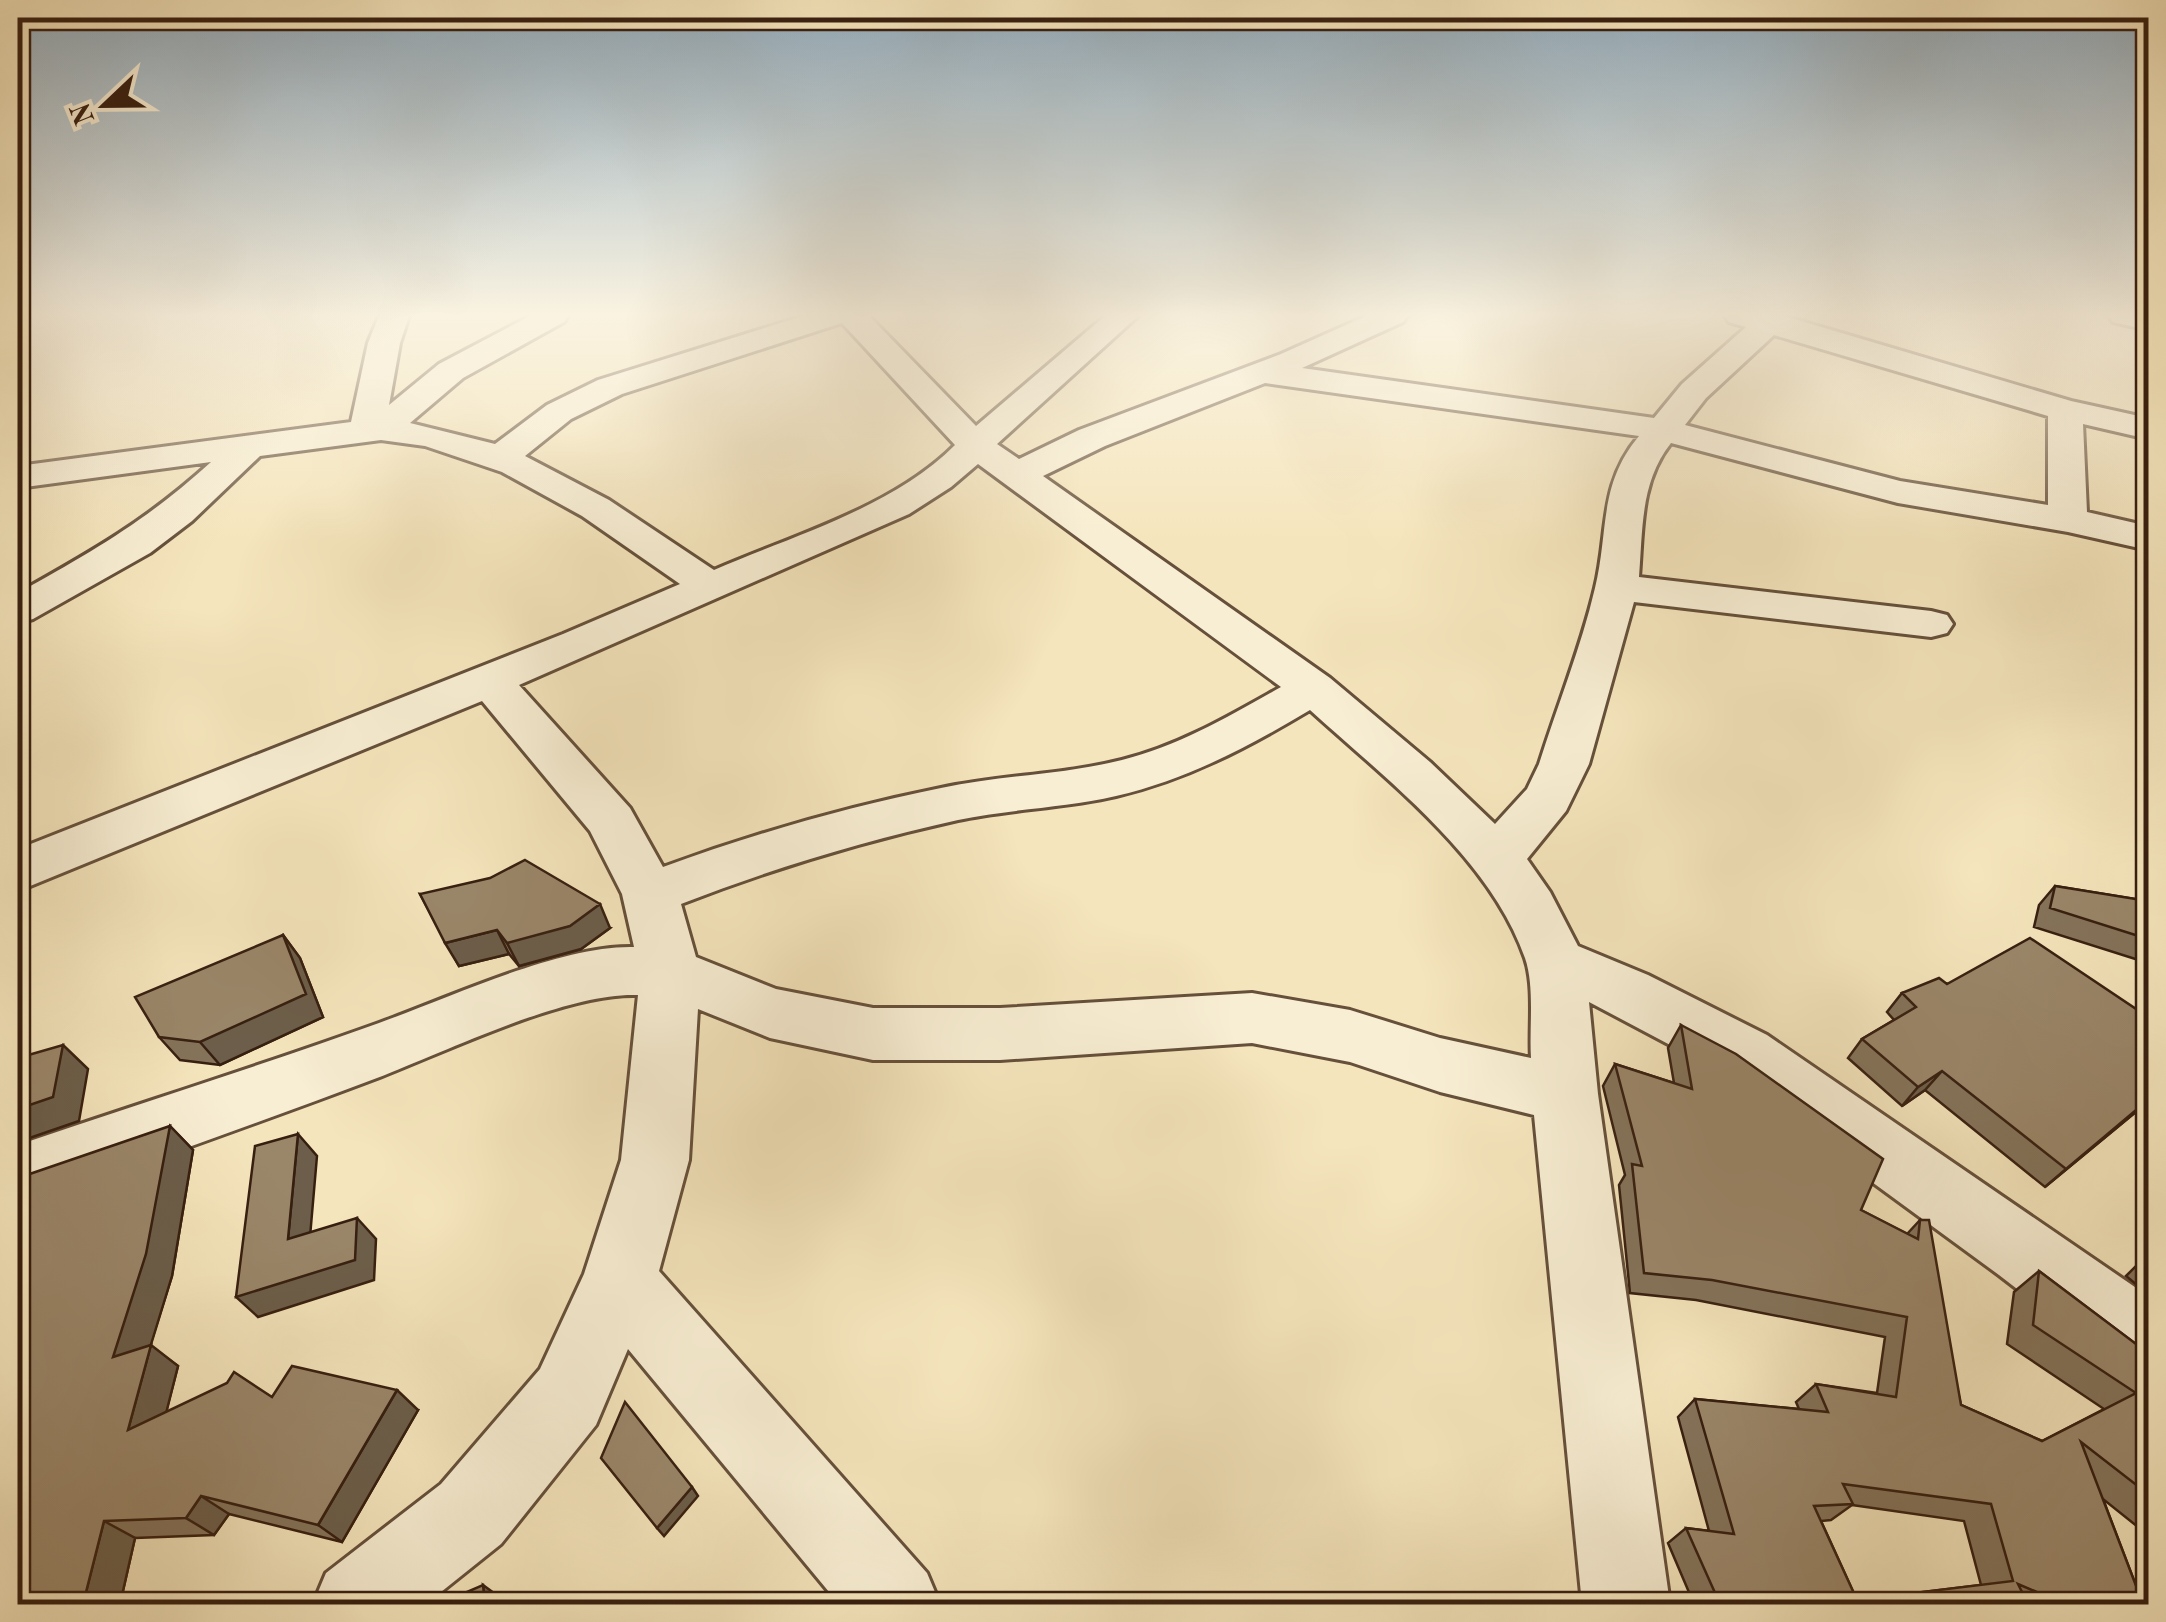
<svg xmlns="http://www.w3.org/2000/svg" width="2166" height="1622" font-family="'Old Standard TT',serif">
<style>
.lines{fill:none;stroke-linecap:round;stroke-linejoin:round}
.minor-casing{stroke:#66503b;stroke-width:6}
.minor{fill:#f8eed3;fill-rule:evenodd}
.wall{fill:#84735a;stroke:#371f10;stroke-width:2.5;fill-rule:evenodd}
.shaded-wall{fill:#6c5e4a;stroke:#371f10;stroke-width:2.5}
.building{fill:#9a8669;stroke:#371f10;stroke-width:2.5;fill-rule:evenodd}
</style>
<rect width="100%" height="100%" fill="#f5e5bc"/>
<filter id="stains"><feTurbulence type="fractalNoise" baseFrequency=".002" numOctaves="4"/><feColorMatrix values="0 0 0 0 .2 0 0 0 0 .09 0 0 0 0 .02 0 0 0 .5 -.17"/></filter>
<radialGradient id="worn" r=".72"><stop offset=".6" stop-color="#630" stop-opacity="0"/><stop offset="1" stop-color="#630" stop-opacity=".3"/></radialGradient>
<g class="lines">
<g class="minor-casing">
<path id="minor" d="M 379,316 L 409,316 L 400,343 L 389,405 L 439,364 L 530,316 L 568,316 L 564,322 L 463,378 L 410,423 L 495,444 L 547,405 L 598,380 L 803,316 L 869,316 L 976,426 L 1105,316 L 1138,316 L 997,444 L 1019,459 L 1079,430 L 1281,354 L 1366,316 L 1407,316 L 1403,322 L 1302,368 L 1654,418 L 1682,384 L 1746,327 L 1729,322 L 1725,316 L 1784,316 L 2071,401 L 2148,418 L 2148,439 L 2083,424 L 2087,512 L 2148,526 L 2148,550 L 2068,532 L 1898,503 L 1671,443 C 1640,482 1643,529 1639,577 L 1931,611 L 1947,615 L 1953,624 L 1947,633 L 1931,637 L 1634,602 L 1589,764 L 1566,811 L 1527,859 L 1550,892 L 1578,946 L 1648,975 L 1767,1035 L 2148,1296 L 2148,1380 L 2121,1369 L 1999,1275 L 1723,1073 L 1589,1002 L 1598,1094 L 1670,1604 L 1582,1604 L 1534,1115 L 1440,1092 L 1350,1062 L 1252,1043 L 1000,1060 L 873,1060 L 770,1038 L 698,1009 L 689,1160 L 659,1271 L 927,1573 L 940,1604 L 839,1604 L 628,1349 L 596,1425 L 501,1544 L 426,1604 L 313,1604 L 326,1573 L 441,1484 L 540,1369 L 584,1274 L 621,1160 L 638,995 C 567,992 447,1051 377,1078 C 258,1123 138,1165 18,1208 L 18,1145 C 138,1104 260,1066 379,1023 C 451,997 561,945 634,947 L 622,894 L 590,831 L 482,701 L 18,891 L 18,849 L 563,634 L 680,584 L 582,516 L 502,472 L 425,446 L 381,440 L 260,456 L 192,521 L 150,553 L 33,619 L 18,623 L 18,593 C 93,551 146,521 211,462 L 18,488 L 18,466 L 351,422 L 368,343 ZM 842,323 L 955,445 C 892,508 794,535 714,570 L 609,500 L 525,456 L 571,419 L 622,394 ZM 1774,335 L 2048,416 L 2048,505 L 1900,481 L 1685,425 L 1706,398 ZM 1265,383 L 1639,436 C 1598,485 1609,531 1595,588 C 1581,648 1557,706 1539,764 L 1527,789 L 1495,824 L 1430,762 L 1330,678 L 1043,476 L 1105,446 ZM 978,464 L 1281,687 C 1231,715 1179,746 1122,760 C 1063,775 1001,775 941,788 C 847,807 753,834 663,867 L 630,808 L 519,685 L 909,514 L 951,487 ZM 1310,710 C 1387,780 1490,858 1525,958 C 1535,987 1529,1028 1531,1058 L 1440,1038 L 1350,1010 L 1252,993 L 1000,1008 L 873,1008 L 776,989 L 696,957 L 681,904 C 771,869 863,841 958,820 C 1010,809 1064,808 1116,796 C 1186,780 1248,747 1310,710 Z
M 2109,316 L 2148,316 L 2148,330 L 2113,322 Z"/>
</g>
<use href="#minor" class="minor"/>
</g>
<path class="wall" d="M 2055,886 L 2148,901 L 2148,963 L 2034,927 L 2039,905 Z
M 420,894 L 610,928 L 581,949 L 519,966 L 509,954 L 459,966 Z
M 283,935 L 300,958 L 323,1017 L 220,1065 L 180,1060 L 159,1037 Z
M 1947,984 L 2148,1017 L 2148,1102 L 2045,1187 L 1925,1090 L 1902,1106 L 1848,1058 L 1862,1039 L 1894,1020 L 1887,1012 L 1902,993 Z
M 1681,1025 L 1861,1210 L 1907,1234 L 1920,1220 L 1961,1405 L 2042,1441 L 2104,1409 L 2007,1344 L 2014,1292 L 2039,1271 L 2148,1353 L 2148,1535 L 2103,1499 L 2143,1604 L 1694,1604 L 1668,1543 L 1686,1528 L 1709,1531 L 1678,1417 L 1695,1399 L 1799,1409 L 1796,1402 L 1816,1384 L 1877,1393 L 1885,1337 L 1696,1300 L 1630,1293 L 1619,1185 L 1625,1175 L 1603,1086 L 1615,1064 L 1674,1083 L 1668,1048 ZM 1852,1505 L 1964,1521 L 1981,1585 L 1857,1600 L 1821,1521 L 1831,1520 Z
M 170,1126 L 193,1150 L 172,1276 L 150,1346 L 178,1366 L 166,1412 L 272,1397 L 418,1410 L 342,1542 L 229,1514 L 214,1535 L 135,1538 L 120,1604 L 18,1604 Z
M 2148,1254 L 2148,1294 L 2126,1276 Z"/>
<path class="shaded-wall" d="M 600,904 L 610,928 L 581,949 L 519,966 L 507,943 Z
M 497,930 L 509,954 L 459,966 L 445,943 Z
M 283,935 L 300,958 L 323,1017 L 220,1065 L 200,1042 Z
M 63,1045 L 88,1069 L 79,1121 L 18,1142 L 18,1109 Z
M 1942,1071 L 1925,1090 L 1902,1106 L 1918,1087 Z
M 2148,1100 L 2148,1102 L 2045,1187 L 2066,1169 Z
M 170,1126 L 193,1150 L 172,1276 L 141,1377 L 113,1357 Z
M 298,1134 L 317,1156 L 308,1260 L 288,1239 Z
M 357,1218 L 376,1239 L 374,1280 L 258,1317 L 236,1297 Z
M 151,1345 L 178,1366 L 157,1449 L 128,1430 Z
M 397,1390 L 418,1410 L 342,1542 L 318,1525 Z
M 692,1487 L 698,1496 L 664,1536 L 657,1528 Z
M 201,1496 L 229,1514 L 214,1535 L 186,1518 Z
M 104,1521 L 135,1538 L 120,1604 L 83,1604 Z
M 483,1585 L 509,1604 L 485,1604 Z"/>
<path class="building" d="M 525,860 L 600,904 L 570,926 L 507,943 L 497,930 L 445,943 L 420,894 L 490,878 Z
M 2055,886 L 2148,901 L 2148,939 L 2050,908 Z
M 283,935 L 306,994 L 200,1042 L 159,1037 L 135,997 Z
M 2030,938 L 2148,1017 L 2148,1100 L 2066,1169 L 1942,1071 L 1918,1087 L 1862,1039 L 1916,1007 L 1902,993 L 1939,978 L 1947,984 Z
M 1681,1025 L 1736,1054 L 1883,1159 L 1861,1210 L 1918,1239 L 1920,1220 L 1929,1220 L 1961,1405 L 2042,1441 L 2136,1393 L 2033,1325 L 2039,1271 L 2148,1353 L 2148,1494 L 2081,1442 L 2143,1604 L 2065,1604 L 2018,1584 L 2028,1604 L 1720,1604 L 1686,1528 L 1734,1534 L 1695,1399 L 1828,1412 L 1816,1384 L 1896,1397 L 1907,1317 L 1712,1280 L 1644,1273 L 1632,1164 L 1642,1166 L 1615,1064 L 1692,1089 ZM 1843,1484 L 1991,1504 L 2013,1581 L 1857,1600 L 1814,1506 L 1853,1504 Z
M 63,1045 L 53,1097 L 18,1109 L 18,1058 Z
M 170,1126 L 146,1254 L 113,1357 L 151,1345 L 128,1430 L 227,1383 L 234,1372 L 272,1397 L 292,1366 L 397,1390 L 318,1525 L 201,1496 L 186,1518 L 104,1521 L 83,1604 L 18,1604 L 18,1178 Z
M 298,1134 L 288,1239 L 357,1218 L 355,1260 L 236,1297 L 255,1146 Z
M 625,1402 L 692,1487 L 657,1528 L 601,1458 Z
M 483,1585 L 485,1604 L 439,1604 Z"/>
<linearGradient id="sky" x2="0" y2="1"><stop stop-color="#93adbf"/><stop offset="0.58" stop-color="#faf3e1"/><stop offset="1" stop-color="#faf3e1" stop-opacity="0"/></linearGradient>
<rect width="2166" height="543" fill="url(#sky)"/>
<rect width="2166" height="1622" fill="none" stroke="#f5e5bc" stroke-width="60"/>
<rect x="20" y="20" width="2126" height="1582" fill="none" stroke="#371f10" stroke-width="5"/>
<rect x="30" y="30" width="2106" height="1562" fill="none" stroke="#371f10" stroke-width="2.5"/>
<g transform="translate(105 105) rotate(248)" stroke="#f8eed3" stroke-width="8" paint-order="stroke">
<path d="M0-8L18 38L0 25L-18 38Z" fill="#371f10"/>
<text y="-15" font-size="28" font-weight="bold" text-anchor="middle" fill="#371f10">N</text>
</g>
<rect width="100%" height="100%" filter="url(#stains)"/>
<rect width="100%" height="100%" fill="url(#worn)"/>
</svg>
